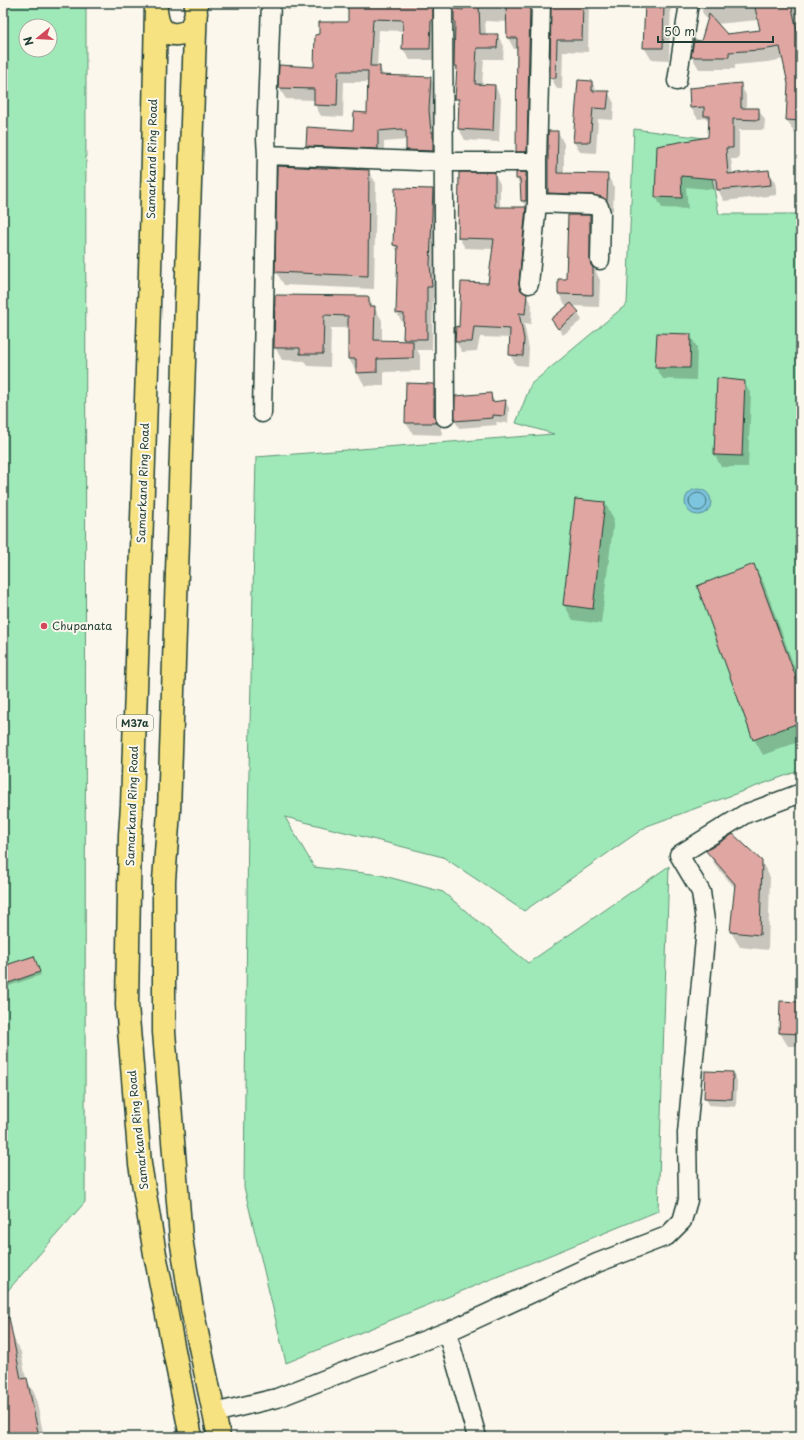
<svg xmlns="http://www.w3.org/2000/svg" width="804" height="1440" font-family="'Playpen Sans',sans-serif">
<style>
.green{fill:#9fe9b8;stroke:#5f9376;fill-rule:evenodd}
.water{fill:#7dc4de;stroke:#578e9a}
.shadow{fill:#0003;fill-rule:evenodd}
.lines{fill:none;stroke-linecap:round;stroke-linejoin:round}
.shore{stroke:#457378;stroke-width:1}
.building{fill:#e0a6a2;stroke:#1f3d34}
.street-casing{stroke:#1f3d34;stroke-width:21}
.highway-casing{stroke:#1f3d34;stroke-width:25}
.street{stroke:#fbf7ec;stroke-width:18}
.highway{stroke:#f7e281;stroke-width:22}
.poi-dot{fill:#d1495b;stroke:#fbf7ec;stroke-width:1.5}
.labels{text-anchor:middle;stroke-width:4;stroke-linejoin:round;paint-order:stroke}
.shield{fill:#fbf7ec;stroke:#61756b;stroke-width:1}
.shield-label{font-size:10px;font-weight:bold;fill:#1f3d34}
.street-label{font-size:11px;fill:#1f3d34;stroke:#fbf7ec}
.poi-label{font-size:11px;fill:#1f3d34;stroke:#fbf7ec;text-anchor:start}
</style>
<rect width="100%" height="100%" fill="#fbf7ec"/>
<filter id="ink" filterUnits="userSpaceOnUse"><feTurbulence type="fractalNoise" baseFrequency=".025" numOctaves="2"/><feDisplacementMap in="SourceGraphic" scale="8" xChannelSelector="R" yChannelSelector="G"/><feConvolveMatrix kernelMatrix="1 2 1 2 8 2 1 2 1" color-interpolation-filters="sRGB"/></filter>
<g filter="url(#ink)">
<path class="green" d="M 3,3 L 86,3 L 85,1202 L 3,1296 ZM 26,26 L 50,26 L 50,50 L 26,50 Z
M 634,129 L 704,138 L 719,214 L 801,214 L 801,770 L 647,826 L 524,911 L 443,857 L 285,817 L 314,867 L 381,875 L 443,892 L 528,963 L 669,866 L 658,1211 L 286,1363 L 244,1187 L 248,817 L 256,457 L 554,434 L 516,423 L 531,384 L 627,304 Z"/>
<path class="water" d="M685 502a13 13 0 1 1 26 0a13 13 0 1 1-26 0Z"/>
<path class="shadow" d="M 283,3 L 311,3 L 311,10 L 287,10 Z
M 349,3 L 441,3 L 436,60 L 410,60 L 403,49 L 403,31 L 379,30 L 377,67 L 379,67 L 384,76 L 430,78 L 437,89 L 439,162 L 414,161 L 407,150 L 407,140 L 384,142 L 384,160 L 314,157 L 307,146 L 354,131 L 368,114 L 369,82 L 344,82 L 343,117 L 321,116 L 315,105 L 315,100 L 286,99 L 279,88 L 315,68 L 348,23 Z
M 464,3 L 589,3 L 588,52 L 563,51 L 562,89 L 557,89 L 551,77 L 552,5 L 548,4 L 533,163 L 524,163 L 517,151 L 518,49 L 514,49 L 508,38 L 508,22 L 485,21 L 486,35 L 497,35 L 504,46 L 503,59 L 484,59 L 482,85 L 495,86 L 501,98 L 499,142 L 465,140 L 459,129 L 460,105 L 456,98 L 458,71 L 455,66 L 456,22 L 455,21 L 464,11 Z
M 646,3 L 671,3 L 669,60 L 651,59 L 644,47 Z
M 704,3 L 801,3 L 801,22 L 799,23 L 801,33 L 801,133 L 794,132 L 787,120 L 789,84 L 784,59 L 768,62 L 735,65 L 735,69 L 699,69 L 692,57 L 701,42 L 708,21 L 702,12 ZM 759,20 L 761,31 L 726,35 L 716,24 Z
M 592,82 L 597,92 L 608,92 L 614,103 L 613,120 L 598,119 L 596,153 L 580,152 L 574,142 Z
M 740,84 L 746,95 L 746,109 L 758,109 L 765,120 L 764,130 L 739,130 L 739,159 L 731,159 L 733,175 L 769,171 L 775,182 L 777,195 L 724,201 L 718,190 L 686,187 L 688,209 L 662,208 L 656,197 L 658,147 L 709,138 L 710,124 L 706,118 L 698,119 L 691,108 Z
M 558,132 L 564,144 L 564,174 L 607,175 L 614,187 L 613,211 L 609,208 L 600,206 L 555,204 L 548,193 Z
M 368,171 L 376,183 L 374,289 L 284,285 L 276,272 Z
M 495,174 L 500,184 L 500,208 L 525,208 L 531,218 L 524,294 L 526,295 L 532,305 L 531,324 L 524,323 L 529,349 L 528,366 L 516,365 L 510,355 L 511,338 L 480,337 L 477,351 L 462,352 L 456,342 L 460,328 L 489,284 L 493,249 L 465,248 L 459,238 Z
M 526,174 L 530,181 L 530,208 L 526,208 L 522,200 L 521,186 L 517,179 Z
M 396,189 L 432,190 L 438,201 L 437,297 L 433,298 L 432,350 L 417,350 L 420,355 L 420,371 L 384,372 L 384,385 L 365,386 L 349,359 L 349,328 L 331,328 L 330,367 L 308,366 L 305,361 L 282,360 L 275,347 L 276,296 L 368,298 L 382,320 L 382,342 L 406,342 L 404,339 L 404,324 L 403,324 L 397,313 L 398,253 L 394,245 Z
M 590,216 L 597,228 L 596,272 L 600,280 L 599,307 L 573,306 L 582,320 L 563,335 L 552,319 L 568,306 L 566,306 L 559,294 L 559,280 L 567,280 Z
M 690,335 L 697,347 L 696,380 L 663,379 L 656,368 Z
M 744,382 L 751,394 L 748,467 L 721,467 L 715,455 Z
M 434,385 L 440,397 L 441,430 L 443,435 L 413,434 L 406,423 Z
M 490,394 L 495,402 L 505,401 L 509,408 L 508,423 L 496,422 L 497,425 L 459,428 L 455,421 L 456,397 Z
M 605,503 L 614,519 L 601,624 L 573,620 L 564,605 Z
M 754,566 L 763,581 L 801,685 L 801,741 L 763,755 L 754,739 Z
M 707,851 L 761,861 L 770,877 L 768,950 L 740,947 L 731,932 L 735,888 L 716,866 Z
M 35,960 L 41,975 L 6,987 L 3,980 L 3,968 Z
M 781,1002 L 801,1003 L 801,1046 L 788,1046 L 780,1033 Z
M 733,1073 L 737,1081 L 736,1107 L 709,1105 L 705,1097 Z
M 12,1336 L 21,1352 L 26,1379 L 35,1394 L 44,1437 L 7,1437 L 3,1421 L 3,1338 Z"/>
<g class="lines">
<path class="shore" d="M689 502a9 9 0 1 1 18 0a9 9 0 1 1-18 0Z"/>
</g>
<path class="building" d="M 348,3 L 433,3 L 433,20 L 431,20 L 430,49 L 402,49 L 403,20 L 373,19 L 370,66 L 380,66 L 380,75 L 431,77 L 429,110 L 431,132 L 433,132 L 433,151 L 406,150 L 406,131 L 402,131 L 402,129 L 378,131 L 378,149 L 306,146 L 307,127 L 353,130 L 354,112 L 367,113 L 368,71 L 338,71 L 337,106 L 314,105 L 314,89 L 278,88 L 279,65 L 314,67 L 315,35 L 319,34 L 319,22 L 348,22 Z
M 463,3 L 479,3 L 480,34 L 498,34 L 497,48 L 477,48 L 475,84 L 495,85 L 493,131 L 458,129 L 459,99 L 455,99 L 457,66 L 454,66 L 455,21 L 454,21 L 454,9 L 463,10 Z
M 506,3 L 530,3 L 527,152 L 516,152 L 517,38 L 507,38 Z
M 551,3 L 583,3 L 582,40 L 557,40 L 556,78 L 550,78 Z
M 645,3 L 664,3 L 663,48 L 643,48 Z
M 754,3 L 791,3 L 801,49 L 801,121 L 786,120 L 788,84 L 780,47 L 761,50 L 729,52 L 729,57 L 691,57 L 694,40 L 701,41 L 709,14 L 727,34 L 760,30 Z
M 578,80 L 592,81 L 592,91 L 609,91 L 607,109 L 593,108 L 590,142 L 573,142 Z
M 741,83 L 741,108 L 759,108 L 759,120 L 733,119 L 733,148 L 726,148 L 728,174 L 769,170 L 771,185 L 717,190 L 716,179 L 681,176 L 682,198 L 655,197 L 657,146 L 708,137 L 709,116 L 704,116 L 704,107 L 690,108 L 689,88 Z
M 548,131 L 558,131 L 557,173 L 608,174 L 607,201 L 602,197 L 593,195 L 548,193 Z
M 277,166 L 369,170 L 368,276 L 275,272 Z
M 459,172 L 495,172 L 495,207 L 526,207 L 519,283 L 520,289 L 523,292 L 527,294 L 525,314 L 519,313 L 524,339 L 523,356 L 509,355 L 510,329 L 474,327 L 472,342 L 455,342 L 456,326 L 459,327 L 461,282 L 488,283 L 494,239 L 458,238 Z
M 516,172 L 526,172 L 526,201 L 521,201 L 520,179 L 516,179 Z
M 395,188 L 433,189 L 430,265 L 432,287 L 427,287 L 427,339 L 403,339 L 404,314 L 396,313 L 398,246 L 393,245 Z
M 568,215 L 590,215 L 590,260 L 591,265 L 593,268 L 593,295 L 558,294 L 558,279 L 566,279 Z
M 275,295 L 367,296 L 369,297 L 369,306 L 375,306 L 374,340 L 413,341 L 413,358 L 377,359 L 377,372 L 356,373 L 356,359 L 348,359 L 348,316 L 324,315 L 323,354 L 300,354 L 300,348 L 274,348 Z
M 571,303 L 579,312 L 558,329 L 551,319 Z
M 657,333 L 691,334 L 690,368 L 655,368 Z
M 717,378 L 745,381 L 742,456 L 714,455 Z
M 406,383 L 434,384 L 434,417 L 437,423 L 405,423 Z
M 491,393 L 492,402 L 506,400 L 504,416 L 493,415 L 493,418 L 454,421 L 455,396 Z
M 575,499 L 605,502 L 593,609 L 563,605 Z
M 754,564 L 801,691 L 801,722 L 753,740 L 697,586 Z
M 733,834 L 762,861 L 760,935 L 730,932 L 735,884 L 706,851 Z
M 34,956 L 40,972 L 3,985 L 3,966 Z
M 780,1001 L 801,1002 L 801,1034 L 779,1033 Z
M 705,1071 L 733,1072 L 732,1099 L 704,1098 Z
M 9,1317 L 21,1379 L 27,1378 L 39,1437 L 6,1437 L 3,1425 L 3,1318 Z"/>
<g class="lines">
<g class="street-casing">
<path id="street" d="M 271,3 L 266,139 L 267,155 L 444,162 L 537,162 L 541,3
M 443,3 L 445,417
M 677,81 L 689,3
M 537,162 L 537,203 L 592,205 L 599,207 L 601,213 L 600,260
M 529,284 L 537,203
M 262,413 L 267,155
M 447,1332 L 477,1437
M 214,1413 L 277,1398 L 456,1328 L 597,1263 L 667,1236 L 682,1221 L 688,1200 L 687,1133 L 706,928 L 701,892 L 679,855 L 745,814 L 801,793"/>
</g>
<g class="highway-casing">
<path id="highway" d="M 156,3 C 152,271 141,538 132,805 L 130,835 L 127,1005 L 140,1164 L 155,1254 L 191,1437
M 196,3 L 169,811 L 164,881 L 164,1032 L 181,1238 L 192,1309 L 219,1437
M 156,11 C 157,16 157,21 160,26 C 166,37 183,36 190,28 C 194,23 195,18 196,13"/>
</g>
<use href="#street" class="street"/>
<use href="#highway" class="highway"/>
</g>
</g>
<circle class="poi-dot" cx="44" cy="626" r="4"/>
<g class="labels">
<rect class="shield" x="117" y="715" width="36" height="16" rx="3"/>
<g class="shield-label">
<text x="135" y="727">M37a</text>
</g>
<g class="street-label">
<text transform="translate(152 159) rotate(-89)" y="4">Samarkand Ring Road</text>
<text transform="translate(143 483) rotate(-88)" y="4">Samarkand Ring Road</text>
<text transform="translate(132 806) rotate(-88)" y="4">Samarkand Ring Road</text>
<text transform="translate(138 1130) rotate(-96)" y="4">Samarkand Ring Road</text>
</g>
<g class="poi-label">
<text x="52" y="630">Chupanata</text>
</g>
</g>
<rect width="804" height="1440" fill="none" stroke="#fbf7ec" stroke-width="16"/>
<rect x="8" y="8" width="788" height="1424" fill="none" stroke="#1f3d34" stroke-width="1.5" filter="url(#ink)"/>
<g transform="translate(38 38) rotate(252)"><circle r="19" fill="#fbf7ec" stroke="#a3ada2"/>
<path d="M0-3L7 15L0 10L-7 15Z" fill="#d1495b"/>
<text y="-6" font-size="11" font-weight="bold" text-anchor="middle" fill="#1f3d34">N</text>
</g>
<path d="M658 36v6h115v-6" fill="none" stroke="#1f3d34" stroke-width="2"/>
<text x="664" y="36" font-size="12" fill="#1f3d34" stroke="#fbf7ec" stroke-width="3" paint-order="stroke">50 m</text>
</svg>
